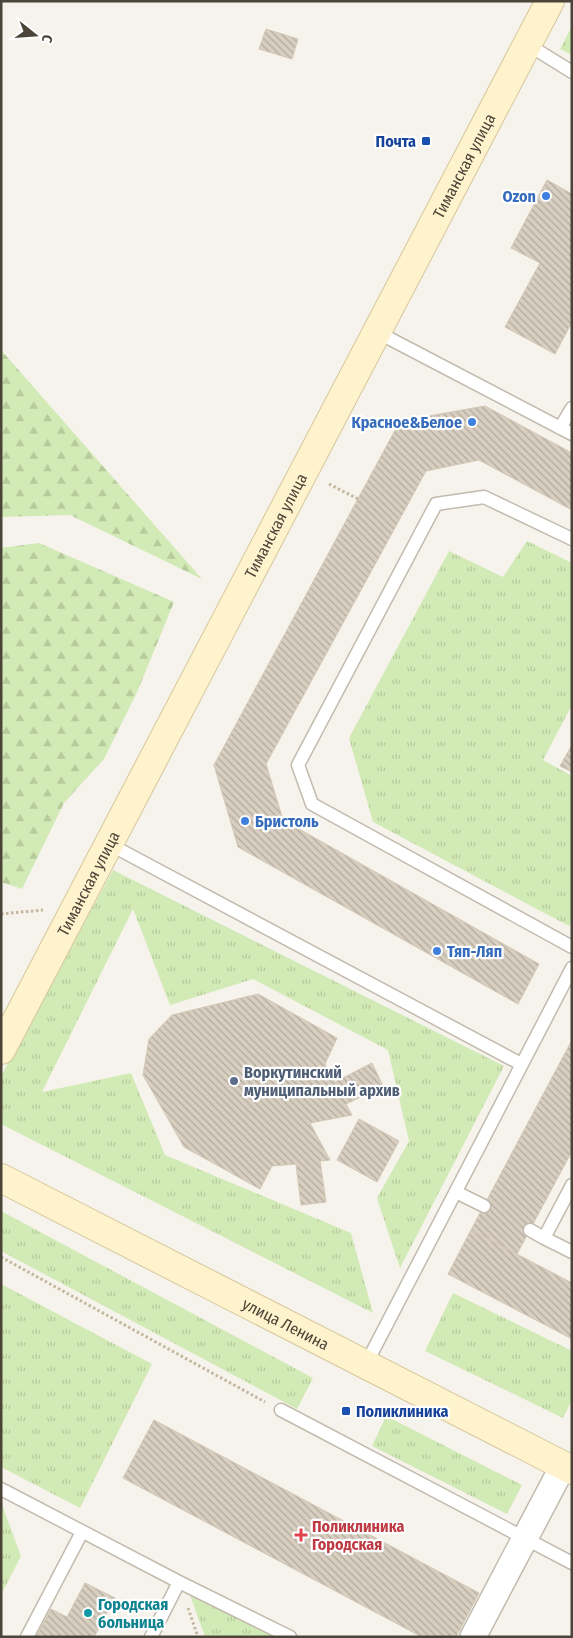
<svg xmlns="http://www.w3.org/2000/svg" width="573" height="1638" font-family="'Fira Sans Condensed',sans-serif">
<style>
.grass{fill:url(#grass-tufts)}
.forest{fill:url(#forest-firs)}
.building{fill:url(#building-back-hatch);stroke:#d3c7b4}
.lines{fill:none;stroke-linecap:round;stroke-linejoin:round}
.lane-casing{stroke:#c2bbae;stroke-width:15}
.street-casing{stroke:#c2bbae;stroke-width:28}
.secondary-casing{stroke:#d6c79b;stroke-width:30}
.path{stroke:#c4b79f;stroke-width:3;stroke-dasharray:2.5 2.5;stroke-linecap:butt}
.lane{stroke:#fff;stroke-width:12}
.street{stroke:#fff;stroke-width:25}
.secondary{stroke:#fff3cd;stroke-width:28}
.transit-dot{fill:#1a4fb4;stroke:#fff;stroke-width:2}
.shop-dot{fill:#3f7fe0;stroke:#fff;stroke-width:2}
.service-dot{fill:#5c6f8a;stroke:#fff;stroke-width:2}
.health-dot{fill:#e0444e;stroke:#fff;stroke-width:2}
.culture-dot{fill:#0f9aa8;stroke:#fff;stroke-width:2}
.labels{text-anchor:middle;stroke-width:4.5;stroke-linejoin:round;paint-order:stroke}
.transit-label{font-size:16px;font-weight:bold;fill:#164399;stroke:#fff;text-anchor:end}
.street-label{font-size:16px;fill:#4b4439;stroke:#fff}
.shop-label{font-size:16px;font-weight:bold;fill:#366cbe;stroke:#fff;text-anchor:end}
.service-label{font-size:16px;font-weight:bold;fill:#4e5e75;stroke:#fff;text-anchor:start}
.health-label{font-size:16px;font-weight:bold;fill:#be3a42;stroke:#fff;text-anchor:start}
.culture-label{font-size:16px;font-weight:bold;fill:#0d838f;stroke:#fff;text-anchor:start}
</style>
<defs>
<pattern id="grass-tufts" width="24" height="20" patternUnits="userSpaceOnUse" patternTransform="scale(1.25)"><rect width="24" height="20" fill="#d2eab5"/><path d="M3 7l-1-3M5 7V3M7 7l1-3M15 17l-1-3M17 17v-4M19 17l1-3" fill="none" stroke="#b6ca9c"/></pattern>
<pattern id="forest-firs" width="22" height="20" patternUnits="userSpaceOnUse" patternTransform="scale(1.25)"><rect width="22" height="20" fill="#d2eab5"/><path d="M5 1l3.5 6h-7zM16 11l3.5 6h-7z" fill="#b6ca9c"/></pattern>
<pattern id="building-back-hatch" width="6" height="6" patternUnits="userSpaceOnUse" patternTransform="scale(1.25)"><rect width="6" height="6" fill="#d8cfc1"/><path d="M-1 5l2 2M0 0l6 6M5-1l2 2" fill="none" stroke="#b1aa9e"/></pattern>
</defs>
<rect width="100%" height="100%" fill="#f6f3ec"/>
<path class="grass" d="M 572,26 L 572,55 L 560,49 Z
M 527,541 L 572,563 L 572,705 L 543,760 L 572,776 L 572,921 L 569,926 L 373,822 L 349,738 L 449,551 L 503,577 Z
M 113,870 L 504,1066 L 400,1268 L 377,1198 L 409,1141 L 388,1050 L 253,979 L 170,1005 L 133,909 L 42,1092 L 131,1073 L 165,1155 L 351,1233 L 373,1313 L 1,1124 L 1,1076 Z
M 1,1211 L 313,1378 L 297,1409 L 1,1251 Z
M 1,1284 L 152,1364 L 80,1508 L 1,1467 Z
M 453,1293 L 572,1351 L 572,1400 L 563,1418 L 425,1351 Z
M 386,1416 L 522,1485 L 507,1514 L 372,1446 Z
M 1,1502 L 21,1556 L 1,1595 Z
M 190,1595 L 275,1637 L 205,1637 Z"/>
<path class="forest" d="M 1,350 L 202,579 L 70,515 L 1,517 Z
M 39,543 L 174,602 L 138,690 L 104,759 L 64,803 L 22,889 L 1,882 L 1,548 Z"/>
<path class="building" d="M 266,29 L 298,39 L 292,59 L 259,49 Z
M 547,180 L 572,194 L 572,322 L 555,354 L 505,327 L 540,263 L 511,248 Z
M 485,406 L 572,453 L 572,510 L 479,460 L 426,471 L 266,764 L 283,820 L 539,964 L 518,1004 L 238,847 L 214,765 L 400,421 Z
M 572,745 L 572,772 L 560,766 Z
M 258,994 L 337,1038 L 325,1064 L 335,1082 L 372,1063 L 383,1086 L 346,1104 L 352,1115 L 310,1123 L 330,1160 L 320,1161 L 326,1202 L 301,1205 L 296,1164 L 272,1166 L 260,1189 L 184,1147 L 143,1075 L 149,1039 L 172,1015 Z
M 572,1040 L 572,1151 L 517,1254 L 471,1230 Z
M 359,1119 L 399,1141 L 377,1182 L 337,1160 Z
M 471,1230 L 572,1283 L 572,1339 L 448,1274 Z
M 154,1420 L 479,1593 L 456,1637 L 422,1637 L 123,1478 Z
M 85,1583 L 115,1598 L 94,1637 L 36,1637 L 51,1609 L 67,1617 Z"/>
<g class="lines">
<g class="lane-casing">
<path id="lane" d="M 527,44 L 572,72
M 377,332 L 572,434
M 560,428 L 572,408
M 572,539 L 484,497 L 436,504 L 298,765 L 312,804 L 572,947
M 109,844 L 521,1064
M 572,1185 L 544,1238 L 572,1252
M 456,1192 L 484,1206
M 530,1230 L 544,1238
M 366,1364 L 572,968
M 281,1410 L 572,1563
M 1,1489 L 179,1582 L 290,1637
M 27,1637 L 82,1532
M 151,1637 L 179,1582"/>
</g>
<g class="street-casing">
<path id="street" d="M 473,1637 L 563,1466"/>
</g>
<g class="secondary-casing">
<g id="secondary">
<path id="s1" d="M 1,1050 L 550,1"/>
<path id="s2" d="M 1,1178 L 572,1470"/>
</g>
</g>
<path class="path" d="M 329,484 L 358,499
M 1,914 L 43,910
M 1,1257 L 265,1402
M 188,1608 L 198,1637"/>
<use href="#lane" class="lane"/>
<use href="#street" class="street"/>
<use href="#secondary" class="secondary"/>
</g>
<g class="transit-dot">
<rect x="421" y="136" width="10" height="10" rx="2.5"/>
<rect x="341" y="1406" width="10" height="10" rx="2.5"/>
</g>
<g class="shop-dot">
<circle cx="546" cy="196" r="5"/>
<circle cx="472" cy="422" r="5"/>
<circle cx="245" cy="821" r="5"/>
<circle cx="437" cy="951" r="5"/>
</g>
<circle class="service-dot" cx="234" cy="1081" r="5"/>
<path class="health-dot" d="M298.5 1527.5h5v5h5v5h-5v5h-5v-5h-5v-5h5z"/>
<circle class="culture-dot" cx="88" cy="1613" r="5"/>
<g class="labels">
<g class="transit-label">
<text x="416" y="147">Почта</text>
<text x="356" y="1417" text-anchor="start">Поликлиника</text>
</g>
<g class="street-label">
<text dy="6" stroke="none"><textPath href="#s1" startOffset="998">Тиманская улица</textPath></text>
<text dy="6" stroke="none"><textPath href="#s1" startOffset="592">Тиманская улица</textPath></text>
<text dy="6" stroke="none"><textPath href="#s1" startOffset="188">Тиманская улица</textPath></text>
<text dy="6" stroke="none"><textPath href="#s2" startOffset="320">улица Ленина</textPath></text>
</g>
<g class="shop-label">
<text x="536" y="202">Ozon</text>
<text x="462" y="428">Красное&amp;Белое</text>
<text x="255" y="827" text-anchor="start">Бристоль</text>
<text x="447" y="957" text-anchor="start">Тяп-Ляп</text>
</g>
<g class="service-label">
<text x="244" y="1078">Воркутинский<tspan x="244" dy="18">муниципальный архив</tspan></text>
</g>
<g class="health-label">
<text x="312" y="1532">Поликлиника<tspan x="312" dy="18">Городская</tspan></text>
</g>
<g class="culture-label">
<text x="98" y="1610">Городская<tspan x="98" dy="18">больница</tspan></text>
</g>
</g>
<rect width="573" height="1638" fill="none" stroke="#4b4439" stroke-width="5"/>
<g transform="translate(35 35) rotate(107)" stroke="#ffffff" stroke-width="4" paint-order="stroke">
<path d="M0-4L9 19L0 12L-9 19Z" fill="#4b4439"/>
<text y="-8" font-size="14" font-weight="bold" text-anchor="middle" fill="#4b4439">С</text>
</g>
</svg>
